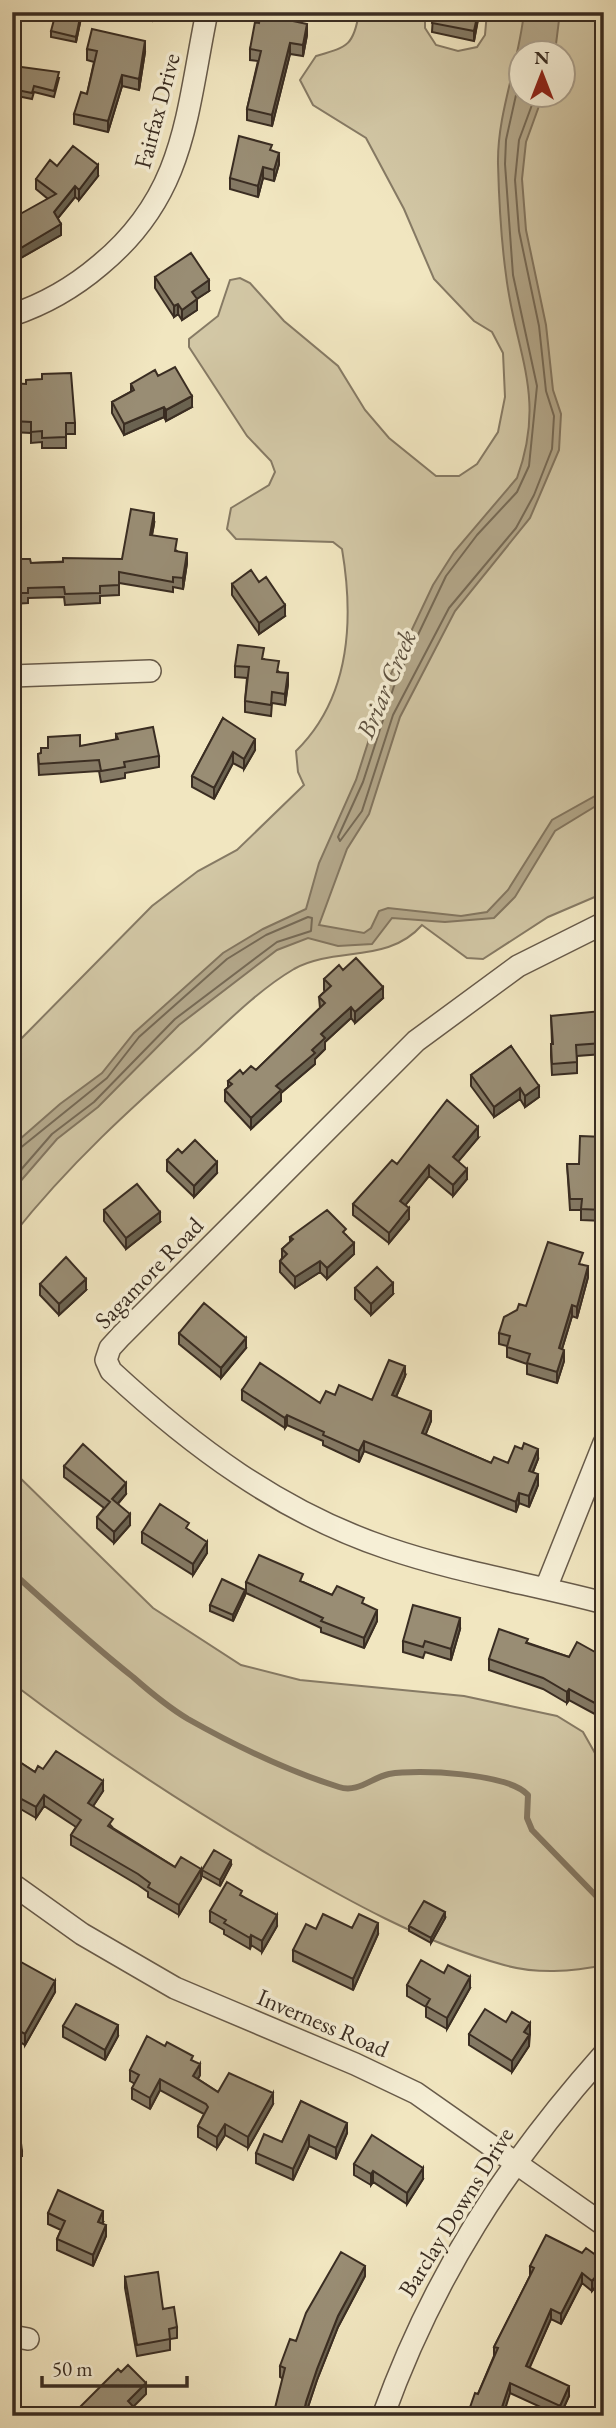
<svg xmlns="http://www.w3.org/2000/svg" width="616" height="2428" font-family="'EB Garamond',serif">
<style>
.green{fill:#d2c7a5;stroke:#867a64;stroke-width:2;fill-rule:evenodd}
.water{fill:#b3a78a;stroke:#837660;stroke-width:2}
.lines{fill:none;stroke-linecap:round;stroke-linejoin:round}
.shore{stroke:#766a56;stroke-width:2}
.stream{stroke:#837660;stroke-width:6}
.minor-casing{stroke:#685b4a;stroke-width:24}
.minor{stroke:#f6efd6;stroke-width:21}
.wall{fill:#847964;stroke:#3a2d22;stroke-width:2}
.shaded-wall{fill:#6b6351;stroke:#3a2d22;stroke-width:2}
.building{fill:#998d74;stroke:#3a2d22;stroke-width:2}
.labels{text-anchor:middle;stroke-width:7;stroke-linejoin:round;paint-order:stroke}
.street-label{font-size:24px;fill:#3a2d22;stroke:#f6efd6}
.water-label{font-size:26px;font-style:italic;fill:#5e5241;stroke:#f6efd6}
</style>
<rect width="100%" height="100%" fill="#f1e6c0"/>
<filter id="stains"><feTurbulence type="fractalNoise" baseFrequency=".00286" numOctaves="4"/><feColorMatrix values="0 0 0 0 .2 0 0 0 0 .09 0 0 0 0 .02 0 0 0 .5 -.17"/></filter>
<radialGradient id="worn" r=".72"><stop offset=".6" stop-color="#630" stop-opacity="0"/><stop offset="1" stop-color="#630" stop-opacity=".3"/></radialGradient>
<path class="green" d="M 359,12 L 425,12 L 425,28 L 436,45 L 458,51 L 477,47 L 485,35 L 487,12 L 604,12 L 604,893 L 548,917 L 483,959 L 467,958 L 422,925 C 388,964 336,946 294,969 C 260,989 229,1020 200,1047 C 131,1108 69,1164 12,1236 L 12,1048 L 152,906 L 198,871 L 237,850 L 304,785 L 298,772 L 296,751 C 351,697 354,620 342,549 L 333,542 L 236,539 L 227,529 L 231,508 L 269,485 L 275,472 L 271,461 L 247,436 L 189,347 L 189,339 L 218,316 L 230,280 L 240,278 L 250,283 L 284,321 L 338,366 L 365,410 L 389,438 L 436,476 L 459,476 L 477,464 L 498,432 L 505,397 L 503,353 L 492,332 L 474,321 L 434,279 L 404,209 L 366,138 L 313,105 L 300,80 L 316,56 C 347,47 354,46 359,12 ZM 522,52 L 564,52 L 564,94 L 522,94 Z
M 12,1470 L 153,1608 L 241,1665 L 300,1680 L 464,1696 L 557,1716 L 583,1732 L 604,1769 L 604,1965 C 573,1972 535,1974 504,1965 C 421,1942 347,1900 273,1857 C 183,1804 96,1747 12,1683 Z"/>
<path class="water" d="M 524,12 L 560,12 L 555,52 L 522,52 L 522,94 L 543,95 L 526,142 L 522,179 L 526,230 L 546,325 L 553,390 L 561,414 L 559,450 L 530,518 L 455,611 L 400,717 L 369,814 L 347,849 L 319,925 L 364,933 L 371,928 L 379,911 L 388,908 L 461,916 L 487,912 L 508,890 L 552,820 L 604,791 L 604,801 L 555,831 L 515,897 L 494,918 L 445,922 L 392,918 L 372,944 L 338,946 L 308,938 L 277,950 L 179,1025 L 98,1107 L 57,1139 L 12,1191 L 12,1146 L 60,1104 L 102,1073 L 134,1033 L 223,953 L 263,929 L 306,909 L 319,863 L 356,780 L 388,680 L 433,585 L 454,552 L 517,478 C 547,396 515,352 506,275 C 501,239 499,201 498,164 C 497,113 519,63 524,12 Z"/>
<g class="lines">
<path class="shore" d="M 522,68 L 506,140 L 505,164 L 513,275 L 537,386 L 529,466 L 517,492 L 477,535 L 446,576 L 395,683 L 363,782 L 338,837 L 340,841 L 362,811 L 393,715 L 449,608 L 516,528 L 534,495 L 552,449 L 554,416 L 546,391 L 539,326 L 519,231 L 515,180 L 519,140 L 536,94
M 12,1151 L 19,1149 L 107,1078 L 139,1037 L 227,959 L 266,935 L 308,917 L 312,918 L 311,931 L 277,942 L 175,1019 L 94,1102 L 52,1134 L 12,1180"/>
<path class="stream" d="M 12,1572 C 52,1608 91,1644 133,1677 C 150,1692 168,1707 188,1719 C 234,1745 288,1771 339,1787 C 358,1793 371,1778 389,1774 C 418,1769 508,1773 528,1795 L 527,1818 L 532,1830 L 604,1904"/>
<g class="minor-casing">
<path id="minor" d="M 12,315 C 45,304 73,288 100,265 C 186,194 186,114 207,12
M 12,676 L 150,671
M 604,923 L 518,966 L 416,1041 L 121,1336 L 110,1348 L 106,1360 L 111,1371 C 192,1446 280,1512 387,1548 C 457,1572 532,1584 604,1603
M 546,1588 L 604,1443
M 12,1884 L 82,1934 L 175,1988 L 355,2064 L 416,2093 L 604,2225
M 12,2336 L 28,2339
M 383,2416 C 433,2277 506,2164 604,2054"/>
</g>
<use href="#minor" class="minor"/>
</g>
<path class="wall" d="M 106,12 L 154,12 L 152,21 Z
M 261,12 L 291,12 L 290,21 L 307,35 L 303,56 L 290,54 L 272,126 L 247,120 L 247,109 L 258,61 L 250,60 L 250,49 L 259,23 Z
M 415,12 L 479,12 L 474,41 L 432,32 L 433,16 Z
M 81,18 L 76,42 L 51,37 L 51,31 Z
M 87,49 L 145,52 L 139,90 L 122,86 L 108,132 L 74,124 L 74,114 L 87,94 L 94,62 L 87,60 Z
M 12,74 L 59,78 L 54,97 L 34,92 L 32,99 L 12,95 Z
M 272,151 L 279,164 L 274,181 L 263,178 L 258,197 L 230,189 L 230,178 Z
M 57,166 L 98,176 L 79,200 L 75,197 L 58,218 L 61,235 L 19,259 L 12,248 L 12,223 L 48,199 L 36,189 L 36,179 Z
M 155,277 L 209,291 L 197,299 L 197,310 L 182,320 L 178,314 L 174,317 L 155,288 Z
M 158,376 L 192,407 L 166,421 L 164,417 L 124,435 L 112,413 L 112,402 L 131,392 L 131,384 Z
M 12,383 L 75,423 L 75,434 L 66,434 L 66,448 L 42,448 L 42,442 L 31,443 L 31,433 L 12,432 Z
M 154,524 L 152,535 L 177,551 L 187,563 L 183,589 L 173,587 L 173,592 L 119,583 L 119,595 L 100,596 L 100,603 L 65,605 L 64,597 L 28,598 L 28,603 L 12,604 L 12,556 L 31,563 L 122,559 Z
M 232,584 L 285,616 L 259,634 L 232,595 Z
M 264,659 L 279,672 L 288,684 L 285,705 L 272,703 L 271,716 L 245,712 L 245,701 L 247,678 L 235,677 L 235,666 Z
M 223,718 L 255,750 L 244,769 L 233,763 L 214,799 L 192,787 L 192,776 Z
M 116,734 L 159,756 L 159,767 L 125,773 L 125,778 L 101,782 L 99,771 L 39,775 L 38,754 L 116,740 Z
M 343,970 L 383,998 L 355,1023 L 351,1018 L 325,1042 L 325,1049 L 315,1059 L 315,1064 L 281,1093 L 281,1101 L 251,1129 L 225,1101 L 225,1090 L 228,1087 L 228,1081 L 243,1074 L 256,1070 L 320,1008 L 319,997 L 325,991 L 324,990 L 324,979 Z
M 551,1016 L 603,1043 L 603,1054 L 577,1056 L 577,1073 L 552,1075 L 551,1055 L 551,1044 L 552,1044 Z
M 511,1046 L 539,1097 L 525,1107 L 520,1099 L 494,1117 L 471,1086 L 471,1075 Z
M 604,1137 L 604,1221 L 581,1220 L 581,1210 L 570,1210 L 567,1164 L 579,1164 Z
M 478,1138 L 458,1161 L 467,1179 L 453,1196 L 429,1176 L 405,1205 L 409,1219 L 389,1243 L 353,1215 L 353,1204 L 397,1164 Z
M 182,1153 L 217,1173 L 194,1197 L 167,1171 L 167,1160 Z
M 104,1210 L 160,1222 L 126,1249 L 104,1221 Z
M 346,1235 L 354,1254 L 327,1279 L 320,1272 L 295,1288 L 280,1272 L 280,1261 L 282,1258 L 282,1249 L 290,1242 L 290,1237 Z
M 582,1265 L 588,1277 L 577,1318 L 572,1316 L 562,1349 L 564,1361 L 557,1383 L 527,1374 L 527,1364 L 507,1357 L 507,1346 L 499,1344 L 499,1333 L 526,1306 Z
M 40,1284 L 86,1290 L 59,1315 L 40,1295 Z
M 355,1288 L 393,1294 L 371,1315 L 355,1299 Z
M 179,1333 L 246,1348 L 221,1378 L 179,1344 Z
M 405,1376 L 396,1397 L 431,1421 L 425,1435 L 491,1463 L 508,1463 L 538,1459 L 533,1472 L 538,1485 L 529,1507 L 519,1503 L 516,1512 L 364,1451 L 359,1462 L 323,1445 L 323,1441 L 287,1425 L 285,1428 L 242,1400 L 242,1390 L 320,1403 L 335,1395 L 372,1400 Z
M 64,1466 L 126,1494 L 118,1504 L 130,1525 L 114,1543 L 97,1528 L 97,1517 L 104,1508 L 64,1477 Z
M 189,1530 L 207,1553 L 193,1575 L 142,1543 L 142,1532 Z
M 246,1582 L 303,1582 L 332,1595 L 364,1604 L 377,1621 L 364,1648 L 321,1632 L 321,1628 L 246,1593 Z
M 245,1595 L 233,1621 L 210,1611 L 210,1605 Z
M 460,1629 L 451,1660 L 425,1652 L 423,1658 L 403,1652 L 403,1641 Z
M 528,1643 L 569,1657 L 604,1657 L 604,1719 L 569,1700 L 567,1703 L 543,1689 L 489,1670 L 489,1659 Z
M 12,1757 L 35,1772 L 43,1769 L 103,1791 L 93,1806 L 113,1828 L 175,1867 L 201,1879 L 179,1915 L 148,1897 L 148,1892 L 138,1885 L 71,1845 L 71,1835 L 76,1827 L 44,1806 L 36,1818 L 12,1804 Z
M 231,1865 L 220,1886 L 202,1876 L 202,1870 Z
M 242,1896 L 277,1926 L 262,1952 L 251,1945 L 250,1949 L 224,1934 L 224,1930 L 210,1922 L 210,1911 Z
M 445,1918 L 431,1943 L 409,1931 L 409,1926 Z
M 352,1928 L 378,1934 L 353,1990 L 293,1961 L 293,1950 L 316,1929 Z
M 12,1957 L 55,1992 L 25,2045 L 12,2037 Z
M 407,1985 L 470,1988 L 447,2029 L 426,2017 L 426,2007 L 407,1996 Z
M 506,2022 L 530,2034 L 529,2046 L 512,2072 L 469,2045 L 469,2034 Z
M 63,2026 L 118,2036 L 105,2060 L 63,2037 Z
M 193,2061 L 200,2075 L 198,2079 L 218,2092 L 273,2104 L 248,2148 L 225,2135 L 217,2148 L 198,2137 L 198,2126 L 204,2114 L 160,2090 L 150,2109 L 132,2099 L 132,2088 L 135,2084 L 130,2081 L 130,2070 Z
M 301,2101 L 347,2133 L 336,2159 L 309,2146 L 293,2180 L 256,2163 L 256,2153 L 282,2142 Z
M 12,2127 L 22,2151 L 22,2156 L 12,2157 Z
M 354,2164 L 423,2179 L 407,2204 L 373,2182 L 371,2185 L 354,2175 Z
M 48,2213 L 103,2222 L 102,2223 L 106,2236 L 93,2266 L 57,2250 L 57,2239 L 61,2230 L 48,2224 Z
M 582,2253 L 604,2261 L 604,2290 L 597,2285 L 592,2291 L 582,2283 L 561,2324 L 551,2319 L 529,2368 L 569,2396 L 560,2416 L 510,2393 L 478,2394 L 494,2356 L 494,2347 L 530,2276 L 530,2266 Z
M 365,2276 L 338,2327 L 317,2380 L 305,2416 L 282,2378 L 280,2377 L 280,2366 L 296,2341 Z
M 125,2277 L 163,2309 L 177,2327 L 177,2338 L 170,2339 L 170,2350 L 137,2356 L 125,2288 Z"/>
<path class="shaded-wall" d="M 478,12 L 479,12 L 479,15 L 474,41 L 474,31 Z
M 81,13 L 81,18 L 76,42 L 76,37 Z
M 307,24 L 307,35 L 303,56 L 303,45 Z
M 145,41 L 145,52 L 139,90 L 139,79 Z
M 290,43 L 290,54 L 272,126 L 272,115 Z
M 122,75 L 122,86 L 108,132 L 108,121 Z
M 279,153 L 279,164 L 274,181 L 274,170 Z
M 98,165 L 98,176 L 79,200 L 79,190 Z
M 263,167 L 263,178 L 258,197 L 258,186 Z
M 75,186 L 75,197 L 54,223 L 54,212 Z
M 61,224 L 61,235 L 19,259 L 19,249 Z
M 209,280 L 209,291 L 192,302 L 192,292 Z
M 197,299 L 197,310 L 182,320 L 182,310 Z
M 178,304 L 178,314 L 174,317 L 174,306 Z
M 192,396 L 192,407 L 166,421 L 166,410 Z
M 164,407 L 164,417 L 124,435 L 124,424 Z
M 154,513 L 154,524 L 150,545 L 150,535 Z
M 187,553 L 187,563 L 183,589 L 183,578 Z
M 285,605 L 285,616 L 259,634 L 259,623 Z
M 288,673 L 288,684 L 285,705 L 285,694 Z
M 255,739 L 255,750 L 244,769 L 244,759 Z
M 233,752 L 233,763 L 214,799 L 214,788 Z
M 383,987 L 383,998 L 355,1023 L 355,1012 Z
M 351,1007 L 351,1018 L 325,1042 L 325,1049 L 315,1059 L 315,1064 L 281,1093 L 281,1101 L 251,1129 L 251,1118 L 276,1086 L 312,1050 L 321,1034 Z
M 539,1086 L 539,1097 L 525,1107 L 525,1096 Z
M 520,1088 L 520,1099 L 494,1117 L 494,1107 Z
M 478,1127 L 478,1138 L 453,1168 L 453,1157 Z
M 217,1162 L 217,1173 L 194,1197 L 194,1186 Z
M 429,1165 L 429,1176 L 400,1212 L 400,1201 Z
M 467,1169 L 467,1179 L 453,1196 L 453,1185 Z
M 409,1208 L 409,1219 L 389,1243 L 389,1233 Z
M 160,1212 L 160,1222 L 126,1249 L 126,1238 Z
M 354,1243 L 354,1254 L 327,1279 L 327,1268 Z
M 320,1261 L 320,1272 L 295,1288 L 295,1277 Z
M 588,1266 L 588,1277 L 577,1318 L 577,1307 Z
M 86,1279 L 86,1290 L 59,1315 L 59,1304 Z
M 393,1283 L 393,1294 L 371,1315 L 371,1304 Z
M 572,1305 L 572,1316 L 559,1359 L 559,1348 Z
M 246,1338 L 246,1348 L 221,1378 L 221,1368 Z
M 564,1350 L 564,1361 L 557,1383 L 557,1372 Z
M 405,1366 L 405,1376 L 392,1406 L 392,1395 Z
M 431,1411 L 431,1421 L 422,1444 L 422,1433 Z
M 287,1415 L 287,1425 L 285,1428 L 285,1418 Z
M 364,1441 L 364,1451 L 359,1462 L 359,1451 Z
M 538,1449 L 538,1459 L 529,1481 L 529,1471 Z
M 538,1474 L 538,1485 L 529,1507 L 529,1496 Z
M 126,1483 L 126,1494 L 112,1510 L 112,1499 Z
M 519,1493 L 519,1503 L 516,1512 L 516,1502 Z
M 130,1514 L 130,1525 L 114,1543 L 114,1532 Z
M 207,1542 L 207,1553 L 193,1575 L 193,1564 Z
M 245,1590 L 245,1595 L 233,1621 L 233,1615 Z
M 377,1610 L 377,1621 L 364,1648 L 364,1638 Z
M 460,1618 L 460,1629 L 451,1660 L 451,1649 Z
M 569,1689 L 569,1700 L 567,1703 L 567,1692 Z
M 103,1781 L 103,1791 L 88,1814 L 88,1803 Z
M 44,1795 L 44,1806 L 36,1818 L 36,1807 Z
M 231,1860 L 231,1865 L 220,1886 L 220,1880 Z
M 201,1869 L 201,1879 L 179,1915 L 179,1905 Z
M 445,1912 L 445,1918 L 431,1943 L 431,1938 Z
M 277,1915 L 277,1926 L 262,1952 L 262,1941 Z
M 378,1923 L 378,1934 L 353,1990 L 353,1979 Z
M 251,1935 L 251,1945 L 250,1949 L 250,1938 Z
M 470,1977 L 470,1988 L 447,2029 L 447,2018 Z
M 55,1981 L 55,1992 L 25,2045 L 25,2034 Z
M 530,2023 L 530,2034 L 524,2043 L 524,2032 Z
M 118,2025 L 118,2036 L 105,2060 L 105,2050 Z
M 529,2035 L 529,2046 L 512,2072 L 512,2061 Z
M 200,2064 L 200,2075 L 193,2087 L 193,2076 Z
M 160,2079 L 160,2090 L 150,2109 L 150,2098 Z
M 273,2093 L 273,2104 L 248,2148 L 248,2137 Z
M 347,2123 L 347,2133 L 336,2159 L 336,2148 Z
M 225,2124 L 225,2135 L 217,2148 L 217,2137 Z
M 309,2135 L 309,2146 L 293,2180 L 293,2169 Z
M 423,2168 L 423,2179 L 407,2204 L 407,2193 Z
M 373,2171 L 373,2182 L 371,2185 L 371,2174 Z
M 103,2211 L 103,2222 L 98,2233 L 98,2222 Z
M 17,2219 L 17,2230 L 12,2232 L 12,2221 Z
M 106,2225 L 106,2236 L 93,2266 L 93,2255 Z
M 365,2266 L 365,2276 L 338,2327 L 317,2380 L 305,2416 L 303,2416 L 306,2402 L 317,2369 L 338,2316 Z
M 582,2273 L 582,2283 L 561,2324 L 561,2314 Z
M 597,2275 L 597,2285 L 592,2291 L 592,2281 Z
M 551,2309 L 551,2319 L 526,2376 L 526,2366 Z
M 146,2383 L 146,2394 L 128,2412 L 128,2401 Z
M 510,2383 L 510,2393 L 503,2416 L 499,2416 Z
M 569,2386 L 569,2396 L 560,2416 L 560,2406 Z"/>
<path class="building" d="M 56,12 L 81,13 L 76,37 L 51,31 Z
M 261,12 L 289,12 L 288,20 L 307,24 L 303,45 L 290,43 L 272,115 L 247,109 L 261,51 L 250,49 L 255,22 L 259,23 Z
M 433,12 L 478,12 L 474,31 L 432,23 Z
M 92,29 L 145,41 L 139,79 L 122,75 L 108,121 L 74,114 L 81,92 L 87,94 L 97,51 L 87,49 Z
M 14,66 L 59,72 L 54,91 L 34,86 L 32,93 L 12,89 L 12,74 Z
M 239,136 L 272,145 L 270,150 L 279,153 L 274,170 L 263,167 L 258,186 L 230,178 Z
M 73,146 L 98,165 L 79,190 L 75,186 L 54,212 L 61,224 L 19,249 L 12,237 L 13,218 L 56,194 L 36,179 L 50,160 L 57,166 Z
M 191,253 L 209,280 L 192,292 L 197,299 L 182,310 L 178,304 L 174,306 L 155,277 Z
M 175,367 L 192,396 L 166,410 L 164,407 L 124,424 L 112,402 L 134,390 L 131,384 L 155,370 L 158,376 Z
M 71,373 L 75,423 L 66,423 L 66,437 L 42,438 L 42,431 L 31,432 L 31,422 L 12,421 L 12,383 L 26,384 L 26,380 L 42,379 L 42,374 Z
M 131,509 L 154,513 L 150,535 L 177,539 L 175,551 L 187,553 L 183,578 L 173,577 L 173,582 L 119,572 L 119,585 L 100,586 L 100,593 L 65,594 L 64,587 L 28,588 L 28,593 L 12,593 L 12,556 L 19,556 L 19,559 L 30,559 L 31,563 L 63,562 L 63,558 L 122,559 Z
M 251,570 L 259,582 L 266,577 L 285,605 L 259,623 L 232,584 Z
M 238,645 L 264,648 L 262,659 L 279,661 L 277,672 L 288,673 L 285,694 L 272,692 L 271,705 L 245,701 L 249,667 L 235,666 Z
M 223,718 L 255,739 L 244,759 L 233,752 L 214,788 L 192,776 Z
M 153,727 L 159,756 L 124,762 L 125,767 L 101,771 L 99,760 L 39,764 L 38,754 L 41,753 L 41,748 L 48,748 L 48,737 L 80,735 L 80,746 L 118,739 L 116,734 Z
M 356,958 L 383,987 L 355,1012 L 351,1007 L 321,1034 L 325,1038 L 312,1050 L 315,1053 L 276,1086 L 281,1090 L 251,1118 L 225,1090 L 232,1084 L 228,1081 L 240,1070 L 243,1074 L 251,1066 L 256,1070 L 325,1003 L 319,997 L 331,986 L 324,979 L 339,965 L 343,970 Z
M 601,1011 L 603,1043 L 576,1045 L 577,1062 L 552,1064 L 551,1044 L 553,1044 L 551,1016 Z
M 511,1046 L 539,1086 L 525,1096 L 520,1088 L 494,1107 L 471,1075 Z
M 447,1100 L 478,1127 L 453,1157 L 467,1169 L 453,1185 L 429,1165 L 400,1201 L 409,1208 L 389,1233 L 353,1204 L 392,1160 L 397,1164 Z
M 580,1136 L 604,1137 L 604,1210 L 581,1209 L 582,1199 L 570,1199 L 567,1164 L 579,1164 Z
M 195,1140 L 217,1162 L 194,1186 L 167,1160 L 178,1149 L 182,1153 Z
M 137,1184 L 160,1212 L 126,1238 L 104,1210 Z
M 327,1210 L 346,1229 L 343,1232 L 354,1243 L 327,1268 L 320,1261 L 295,1277 L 280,1261 L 287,1254 L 282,1249 L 293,1239 L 290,1237 Z
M 548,1242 L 583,1253 L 579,1264 L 588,1266 L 577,1307 L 572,1305 L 559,1348 L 564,1350 L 557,1372 L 527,1363 L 530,1354 L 507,1347 L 510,1336 L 499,1333 L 504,1317 L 517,1310 L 519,1304 L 526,1306 Z
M 66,1257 L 86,1279 L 59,1304 L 40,1284 Z
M 377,1267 L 393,1283 L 371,1304 L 355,1288 Z
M 204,1303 L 246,1338 L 221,1368 L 179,1333 Z
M 389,1360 L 405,1366 L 392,1395 L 431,1411 L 422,1433 L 491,1463 L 494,1457 L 508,1463 L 515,1446 L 522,1449 L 524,1443 L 538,1449 L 529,1471 L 538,1474 L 529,1496 L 519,1493 L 516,1502 L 364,1441 L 359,1451 L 323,1435 L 324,1432 L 287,1415 L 285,1418 L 242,1390 L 260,1363 L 320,1403 L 326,1391 L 335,1395 L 339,1385 L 372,1400 Z
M 83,1444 L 126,1483 L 112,1499 L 130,1514 L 114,1532 L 97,1517 L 110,1502 L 64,1466 Z
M 160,1504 L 189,1523 L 186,1528 L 207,1542 L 193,1564 L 142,1532 Z
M 259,1555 L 303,1574 L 300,1581 L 332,1595 L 337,1586 L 364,1598 L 362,1603 L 377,1610 L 364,1638 L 321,1621 L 323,1618 L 246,1582 Z
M 222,1579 L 245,1590 L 233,1615 L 210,1605 Z
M 413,1605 L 460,1618 L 451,1649 L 425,1641 L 423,1647 L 403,1641 Z
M 499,1629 L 528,1639 L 526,1643 L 569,1657 L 577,1642 L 604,1657 L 604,1708 L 569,1689 L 567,1692 L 543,1678 L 489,1659 Z
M 56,1751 L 103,1781 L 88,1803 L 113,1819 L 108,1826 L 175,1867 L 181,1857 L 201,1869 L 179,1905 L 148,1887 L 150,1883 L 138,1874 L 71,1835 L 81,1820 L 44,1795 L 36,1807 L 12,1794 L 12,1757 L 35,1772 L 38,1766 L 43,1769 Z
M 214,1850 L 231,1860 L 220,1880 L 202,1870 Z
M 227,1882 L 242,1891 L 240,1895 L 277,1915 L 262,1941 L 251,1935 L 250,1938 L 224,1923 L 226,1920 L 210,1911 Z
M 424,1901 L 445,1912 L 431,1938 L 409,1926 Z
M 323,1914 L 352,1928 L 359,1914 L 378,1923 L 353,1979 L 293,1950 L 306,1924 L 316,1929 Z
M 12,1957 L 55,1981 L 25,2034 L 12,2027 Z
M 421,1960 L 444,1973 L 448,1965 L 470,1977 L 447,2018 L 426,2006 L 430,1999 L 407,1985 Z
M 76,2004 L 118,2025 L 105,2050 L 63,2026 Z
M 485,2009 L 506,2022 L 512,2012 L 530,2023 L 524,2032 L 529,2035 L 512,2061 L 469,2034 Z
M 147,2036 L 165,2046 L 167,2042 L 193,2056 L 191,2060 L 200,2064 L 193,2076 L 218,2092 L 229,2073 L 273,2093 L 248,2137 L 225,2124 L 217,2137 L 198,2126 L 208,2107 L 206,2104 L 160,2079 L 150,2098 L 132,2088 L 139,2075 L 130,2070 Z
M 301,2101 L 347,2123 L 336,2148 L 309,2135 L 293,2169 L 256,2153 L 264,2134 L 282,2142 Z
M 12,2127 L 19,2127 L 22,2151 L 12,2152 Z
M 372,2135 L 423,2168 L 407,2193 L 373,2171 L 371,2174 L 354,2164 Z
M 58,2190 L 103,2211 L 98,2222 L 106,2225 L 93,2255 L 57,2239 L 65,2221 L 48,2213 Z
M 12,2206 L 17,2219 L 12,2221 Z
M 546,2235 L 582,2253 L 586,2248 L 604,2261 L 604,2280 L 597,2275 L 592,2281 L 582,2273 L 561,2314 L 551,2309 L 526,2366 L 569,2386 L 560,2406 L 510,2383 L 499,2416 L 467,2416 L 475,2393 L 478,2394 L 498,2348 L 494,2347 L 534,2268 L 530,2266 Z
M 341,2252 L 365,2266 L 338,2316 L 317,2369 L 306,2402 L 303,2416 L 273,2416 L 285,2368 L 280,2366 L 290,2339 L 296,2341 L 306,2313 Z
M 158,2272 L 163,2309 L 174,2307 L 177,2327 L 169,2329 L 170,2339 L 137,2345 L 125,2277 Z
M 128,2365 L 146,2383 L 128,2401 L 142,2416 L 71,2416 L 118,2369 L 121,2372 Z
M 60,2412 L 63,2416 L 55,2416 Z"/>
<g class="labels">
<g class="street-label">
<text transform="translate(157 111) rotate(-75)" y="8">Fairfax Drive</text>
<text transform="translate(149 1273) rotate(-46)" y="8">Sagamore Road</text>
<text transform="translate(323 2023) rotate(23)" y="8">Inverness Road</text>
<text transform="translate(456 2212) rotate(-58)" y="8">Barclay Downs Drive</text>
</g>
<g class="water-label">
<text transform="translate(386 684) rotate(-67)" y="9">Briar Creek</text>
</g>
</g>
<rect width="616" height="2428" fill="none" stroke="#f1e6c0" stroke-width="42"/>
<rect x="14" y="14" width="588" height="2400" fill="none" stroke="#3a2d22" stroke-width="3.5"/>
<rect x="21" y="21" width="574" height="2386" fill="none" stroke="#3a2d22" stroke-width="2"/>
<g transform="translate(542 74)"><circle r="33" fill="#f6efd6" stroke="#aba18e" stroke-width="2"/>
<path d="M0-5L12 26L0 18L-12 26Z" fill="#8f2418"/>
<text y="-10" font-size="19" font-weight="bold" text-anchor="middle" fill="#3a2d22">N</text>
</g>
<path d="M42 2376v10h145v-10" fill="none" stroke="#3a2d22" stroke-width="3.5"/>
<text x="52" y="2376" font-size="21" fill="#3a2d22" stroke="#f6efd6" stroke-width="5" paint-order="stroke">50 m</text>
<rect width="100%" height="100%" filter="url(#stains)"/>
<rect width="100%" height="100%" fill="url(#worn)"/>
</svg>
